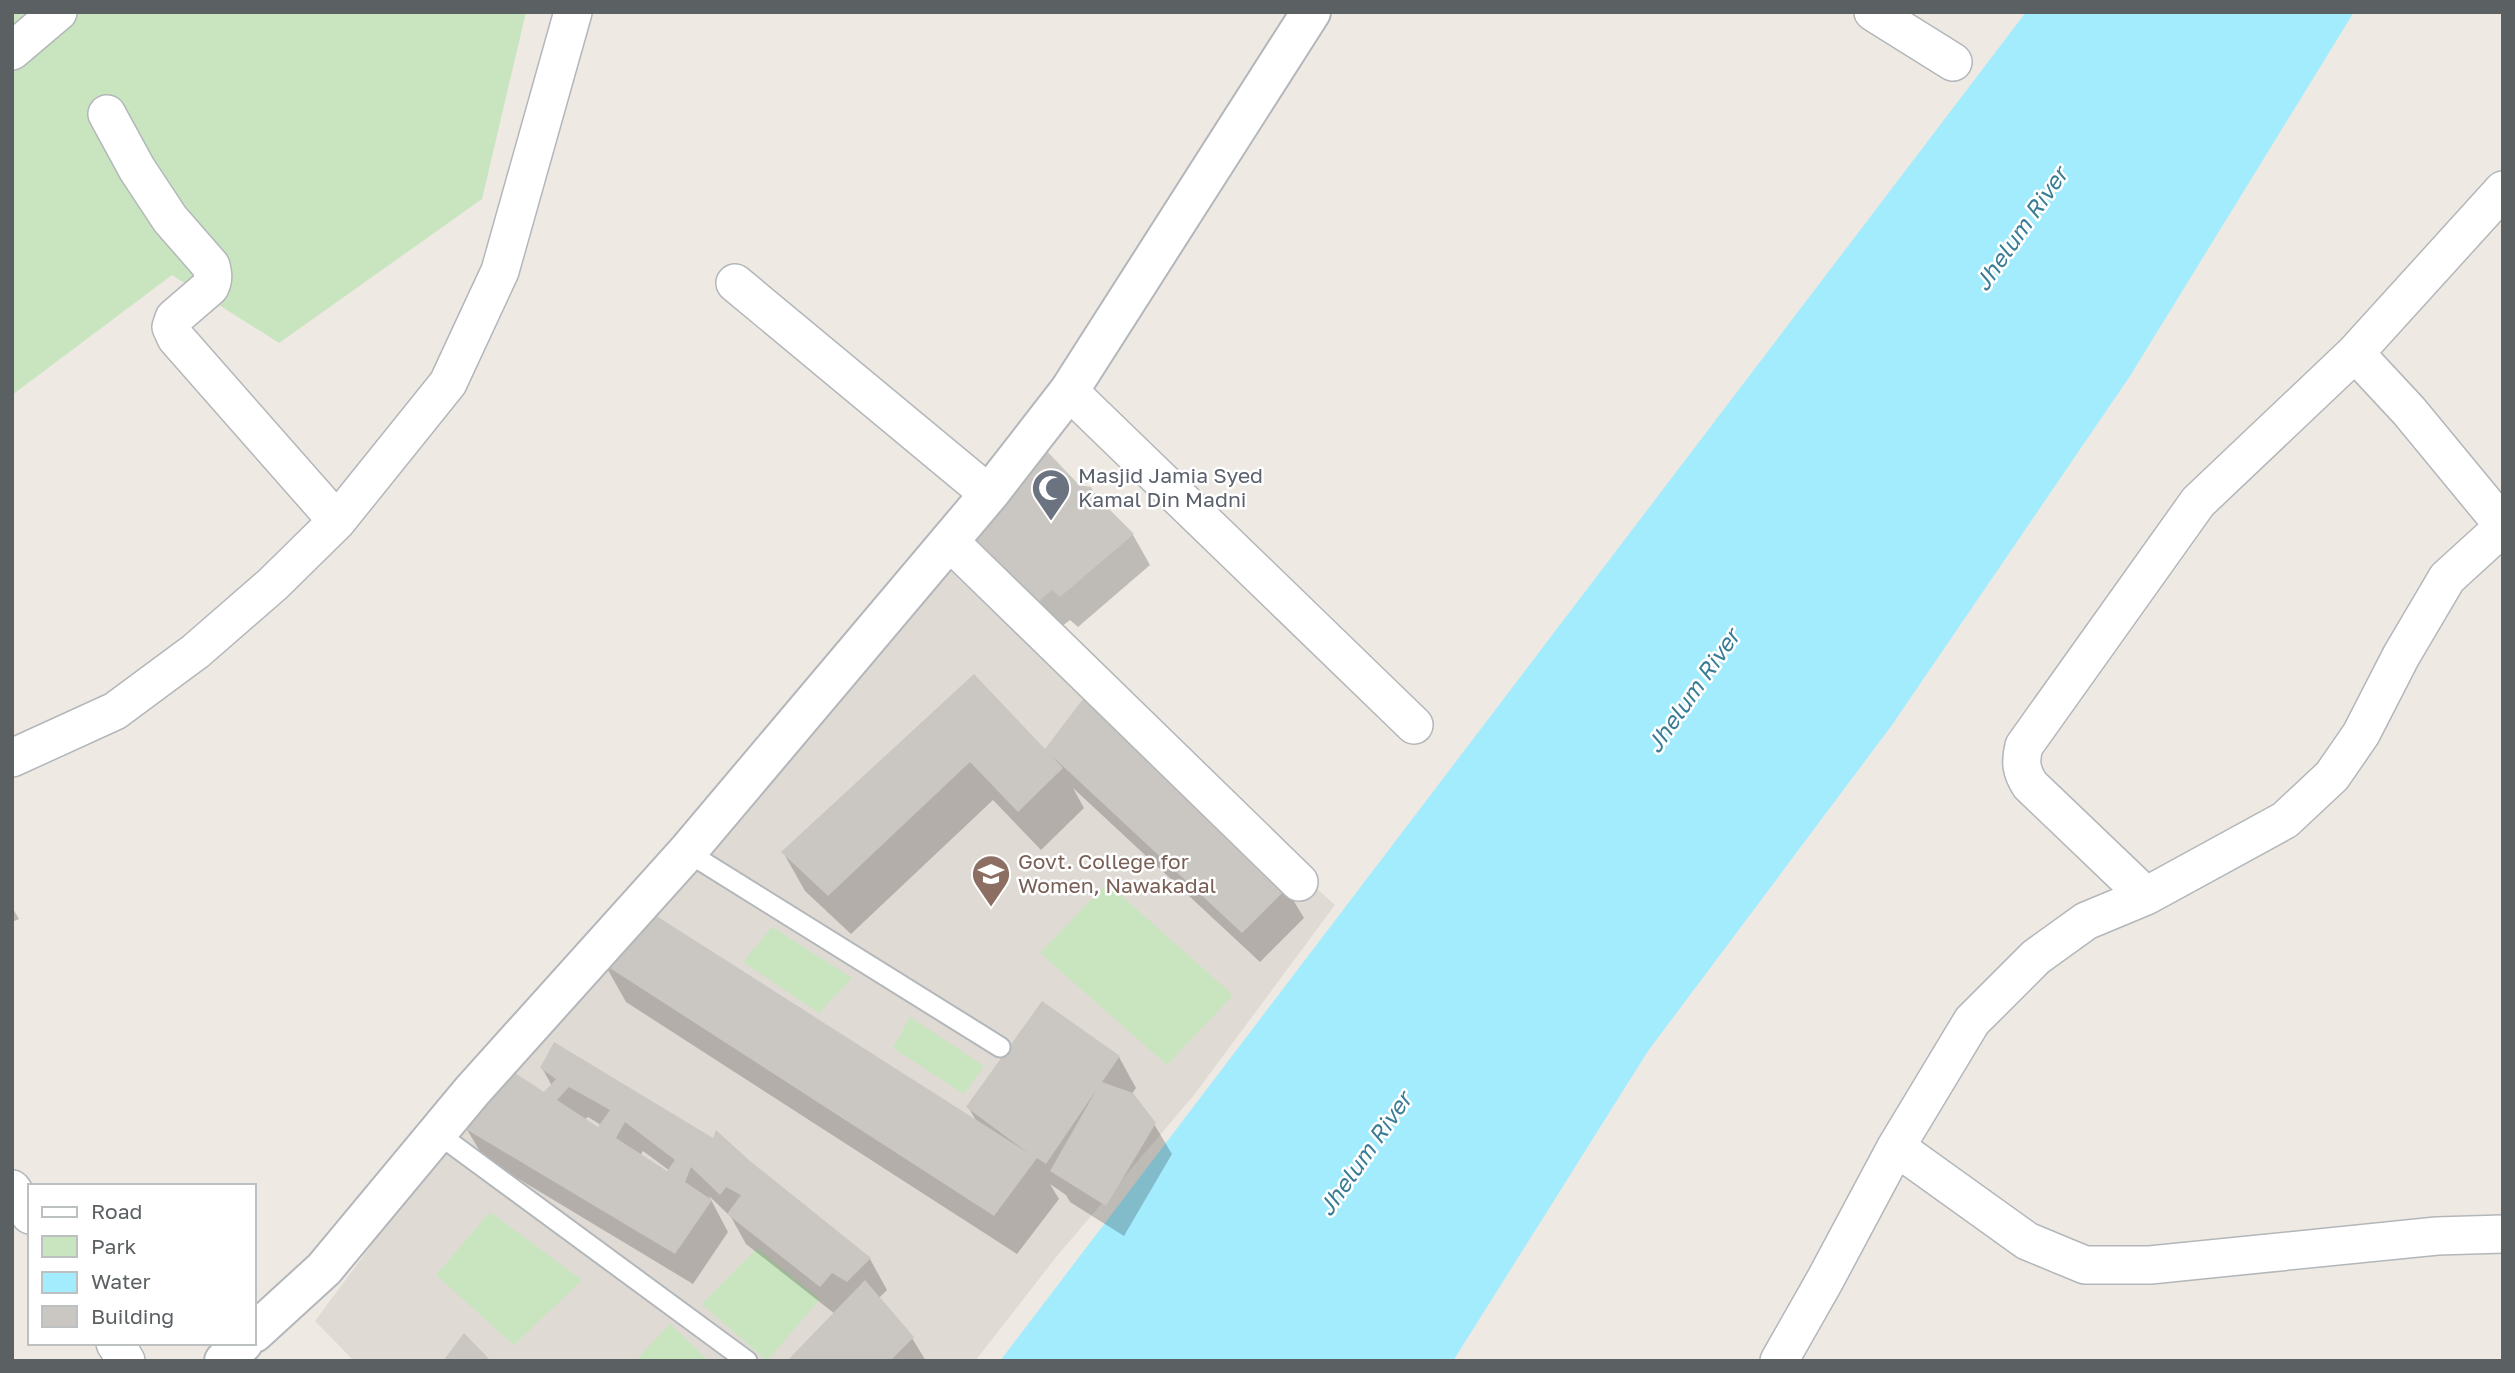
<svg xmlns="http://www.w3.org/2000/svg" width="2515" height="1373" font-family="'Golos Text',sans-serif">
<style>
.education{fill:#e0dad4}
.green{fill:#c8e5bf}
.water{fill:#a3ecfe}
.shadow{fill:#0003;fill-rule:evenodd}
.building{fill:#cac6c2;fill-rule:evenodd}
.lines{fill:none;stroke-linecap:round;stroke-linejoin:round}
.service-casing{stroke:#b3b7ba;stroke-width:23}
.minor-casing{stroke:#b3b7ba;stroke-width:40}
.tertiary-casing{stroke:#b3b7ba;stroke-width:42}
.service{stroke:#fff;stroke-width:19}
.minor{stroke:#fff;stroke-width:37}
.tertiary{stroke:#fff;stroke-width:38}
.labels{text-anchor:middle;stroke-width:5;stroke-linejoin:round;paint-order:stroke}
.worship-label{font-size:21px;fill:#5b616d;stroke:#fff;text-anchor:start}
.education-label{font-size:21px;fill:#785e54;stroke:#fff;text-anchor:start}
.water-label{font-size:23px;font-style:italic;fill:#387c95;stroke:#fff}
</style>
<rect width="100%" height="100%" fill="#eee9e3"/>
<path class="education" d="M 950,555 L 1335,905 L 1194,1095 L 1057,1256 L 975,1361 L 354,1361 L 315,1321 L 439,1154 Z"/>
<path class="green" d="M 12,12 L 526,12 L 482,199 L 279,343 L 172,275 L 12,395 Z
M 1107,883 L 1233,995 L 1167,1065 L 1040,953 Z
M 772,927 L 852,978 L 819,1013 L 743,962 Z
M 910,1017 L 984,1066 L 964,1094 L 893,1048 Z
M 490,1212 L 582,1280 L 514,1345 L 436,1275 Z
M 757,1248 L 820,1299 L 767,1361 L 702,1304 Z
M 670,1324 L 709,1361 L 635,1361 Z"/>
<path class="water" d="M 2026,12 L 2354,12 L 2130,376 L 1892,725 L 1648,1051 L 1453,1361 L 1000,1361 Z"/>
<path class="shadow" d="M 1079,486 L 1095,497 L 1133,535 L 1150,565 L 1078,627 L 1070,620 L 1051,635 L 997,572 Z
M 974,677 L 1050,757 L 1047,750 L 1286,888 L 1304,918 L 1260,962 L 1073,788 L 1084,808 L 1041,850 L 993,800 L 851,934 L 805,891 L 783,852 Z
M 12,907 L 19,919 L 12,922 Z
M 604,963 L 977,1122 L 968,1107 L 1119,1057 L 1136,1088 L 1131,1095 L 1154,1124 L 1172,1154 L 1124,1236 L 1070,1202 L 1066,1195 L 1050,1184 L 1059,1199 L 1017,1254 L 626,1002 Z
M 542,1068 L 749,1162 L 870,1259 L 887,1290 L 878,1299 L 912,1338 L 926,1361 L 790,1361 L 835,1314 L 746,1244 L 731,1217 L 709,1196 L 728,1232 L 693,1284 L 484,1158 L 466,1128 L 545,1094 L 552,1086 ZM 588,1117 L 601,1125 L 598,1129 L 584,1120 ZM 643,1151 L 670,1171 L 668,1174 L 640,1156 Z"/>
<path class="building" d="M 1044,448 L 1079,485 L 1091,487 L 1096,496 L 1134,534 L 1060,597 L 1052,590 L 1033,606 L 977,542 L 976,529 L 983,515 L 1030,473 Z
M 974,674 L 1045,749 L 1089,691 L 1288,887 L 1242,933 L 1052,756 L 1063,768 L 1018,812 L 970,762 L 828,896 L 781,852 Z
M 647,910 L 1028,1153 L 966,1107 L 1042,1001 L 1120,1056 L 1102,1082 L 1133,1093 L 1156,1123 L 1106,1206 L 1050,1171 L 1097,1089 L 1046,1164 L 1037,1158 L 994,1216 L 602,963 Z
M 554,1042 L 713,1138 L 716,1130 L 750,1161 L 871,1258 L 847,1282 L 832,1273 L 820,1287 L 727,1214 L 741,1195 L 726,1187 L 720,1195 L 691,1167 L 685,1182 L 712,1200 L 675,1254 L 464,1128 L 504,1066 L 544,1092 L 556,1079 L 540,1068 ZM 569,1087 L 610,1110 L 598,1127 L 557,1100 ZM 625,1122 L 675,1160 L 667,1171 L 616,1138 Z
M 865,1280 L 914,1337 L 890,1361 L 787,1361 Z
M 464,1333 L 491,1361 L 443,1361 Z"/>
<g class="lines">
<g class="service-casing">
<path id="service" d="M 687,852 L 1000,1047
M 437,1133 L 747,1361"/>
</g>
<g class="minor-casing">
<path id="minor" d="M 1873,12 L 1953,62
M 12,51 L 58,12
M 107,114 L 137,169 L 170,219 L 211,266 C 213,274 214,279 210,287 L 174,318 L 171,327 L 176,338 L 337,521
M 735,283 L 989,494
M 2355,353 L 2409,411 L 2503,525
M 1069,391 L 1414,725
M 949,541 L 1299,882
M 12,758 L 115,711 L 196,651 L 273,584 L 337,521 L 448,383 L 500,271 L 573,12
M 2146,896 L 2285,820 L 2332,776 L 2361,734 L 2401,656 L 2447,578 L 2503,527
M 1896,1147 L 2027,1241 L 2085,1265 L 2150,1265 L 2437,1236 L 2503,1234
M 12,1189 L 30,1215
M 115,1343 L 126,1361
M 1779,1361 L 1825,1280 L 1896,1147 L 1972,1021 L 2036,957 L 2086,921 L 2146,896 L 2030,785 C 2021,771 2020,762 2024,746 L 2198,502 L 2355,353 L 2503,190"/>
</g>
<g class="tertiary-casing">
<path id="tertiary" d="M 254,1333 L 324,1269 L 472,1091 L 687,852 L 989,494 L 1069,391 L 1311,12
M 224,1361 L 243,1343"/>
</g>
<use href="#service" class="service"/>
<use href="#minor" class="minor"/>
<use href="#tertiary" class="tertiary"/>
</g>
<defs>
<g id="mosque-pin" transform="scale(2.0125)"><path d="M0 17L-7.5 6A9.5 9.5 0 1 1 7.5 6Z" fill="#6b7280" stroke="#fff"/><path d="M3.5-4.9A6 6 0 1 0 3.5 4.9A5 5 0 1 1 3.5-4.9Z" fill="#fff"/></g>
<g id="university-pin" transform="scale(2.0125)"><path d="M0 17L-7.5 6A9.5 9.5 0 1 1 7.5 6Z" fill="#8d6e63" stroke="#fff"/><path d="M0-5L7-2L0 1L-7-2ZM-4 1L0 2.5L4 1V4Q0 6-4 4Z" fill="#fff"/></g>
</defs>
<g fill-rule="evenodd">
<use href="#mosque-pin" x="1051" y="488"/>
<use href="#university-pin" x="991" y="874"/>
</g>
<g class="labels">
<g class="worship-label">
<text x="1078" y="483">Masjid Jamia Syed<tspan x="1078" dy="24">Kamal Din Madni</tspan></text>
</g>
<g class="education-label">
<text x="1018" y="869">Govt. College for<tspan x="1018" dy="24">Women, Nawakadal</tspan></text>
</g>
<g class="water-label">
<text transform="translate(2021 229) rotate(-55)" y="8">Jhelum River</text>
<text transform="translate(1693 691) rotate(-55)" y="8">Jhelum River</text>
<text transform="translate(1365 1154) rotate(-55)" y="8">Jhelum River</text>
</g>
</g>
<rect width="2515" height="1373" fill="none" stroke="#5b6163" stroke-width="28"/>
<rect x="28" y="1184" width="228" height="161" fill="#ffffff" stroke="#bdc0c1" stroke-width="2"/>
<rect x="42" y="1207" width="35" height="10" fill="#ffffff" stroke="#bdc0c1" stroke-width="2"/>
<text x="91" y="1219" font-size="21" fill="#5b6163">Road</text>
<rect x="42" y="1236" width="35" height="21" fill="#c8e5bf" stroke="#bdc0c1" stroke-width="2"/>
<text x="91" y="1254" font-size="21" fill="#5b6163">Park</text>
<rect x="42" y="1272" width="35" height="21" fill="#a3ecfe" stroke="#bdc0c1" stroke-width="2"/>
<text x="91" y="1289" font-size="21" fill="#5b6163">Water</text>
<rect x="42" y="1306" width="35" height="21" fill="#cac6c2" stroke="#bdc0c1" stroke-width="2"/>
<text x="91" y="1324" font-size="21" fill="#5b6163">Building</text>
</svg>
